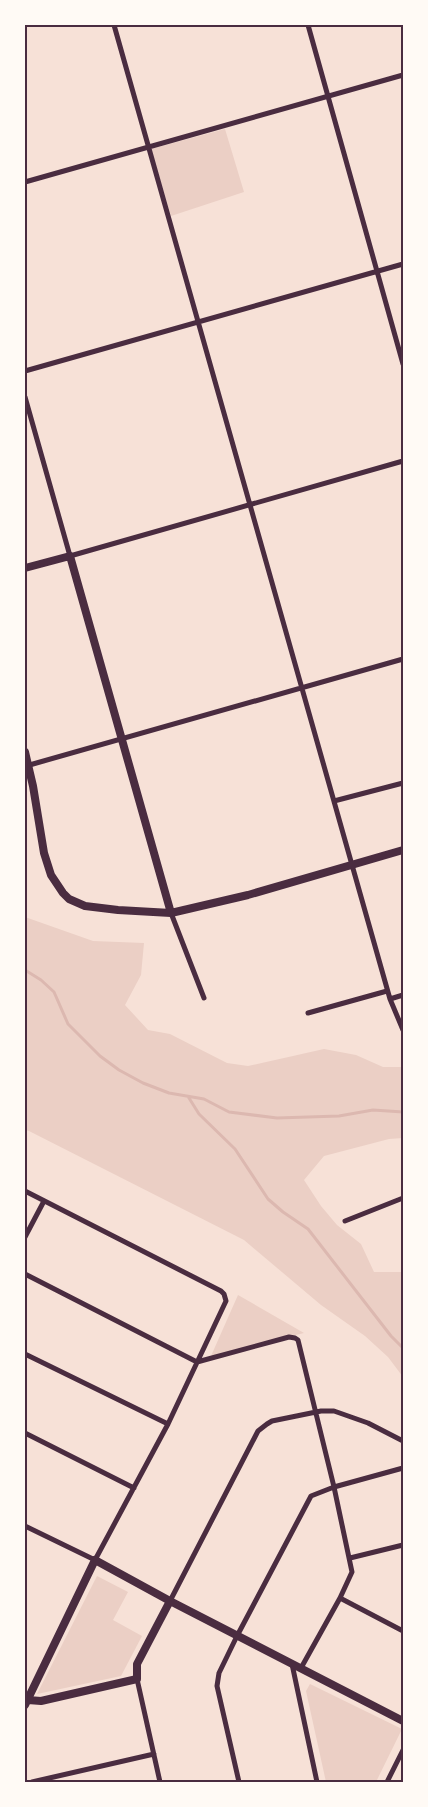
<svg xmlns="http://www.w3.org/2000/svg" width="428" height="1807" font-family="'Roboto Condensed',sans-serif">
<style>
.green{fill:#ebcfc5}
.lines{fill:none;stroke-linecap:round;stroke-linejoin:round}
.stream{stroke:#dcb8b0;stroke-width:3}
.minor{stroke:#4a2c40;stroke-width:5}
.tertiary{stroke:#4a2c40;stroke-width:8}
.neatline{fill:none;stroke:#4a2c40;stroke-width:2}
</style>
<rect width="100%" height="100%" fill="#f7e1d7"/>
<path class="green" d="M 225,129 L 244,192 L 171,216 L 151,149 Z
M 25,917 L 93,941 L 144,943 L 141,975 L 125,1005 L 148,1030 L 170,1034 L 227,1063 L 248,1066 L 324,1049 L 356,1055 L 383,1067 L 403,1067 L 403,1138 L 389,1139 L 324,1156 L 304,1180 L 321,1206 L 337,1225 L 361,1244 L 374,1272 L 403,1272 L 403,1377 L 388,1357 L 365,1336 L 321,1305 L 244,1240 L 29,1131 L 25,1130 Z
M 238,1295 L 304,1333 L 211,1356 Z
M 97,1576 L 128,1592 L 113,1620 L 142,1636 L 121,1676 L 37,1694 Z
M 310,1684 L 402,1729 L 376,1782 L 326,1782 L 306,1691 Z"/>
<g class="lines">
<path class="stream" d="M 25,970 L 41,980 L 54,992 L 68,1024 L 100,1056 L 119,1070 L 143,1083 L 169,1093 L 204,1099 L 229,1112 L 277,1118 L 339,1116 L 373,1110 L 403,1112
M 189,1098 L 199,1114 L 235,1149 L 268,1199 L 283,1212 L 308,1229 L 391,1336 L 403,1348"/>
<path class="minor" d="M 114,25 L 390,999 L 403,1030
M 308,25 L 403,364
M 25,182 L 403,75
M 25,371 L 403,264
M 25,397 L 70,556 L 403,461
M 26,766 L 403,659
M 334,801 L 403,783
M 171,913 L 204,998
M 390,999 L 403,995
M 308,1013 L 387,991
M 25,1191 L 221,1291 L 224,1294 L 226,1301 L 168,1424 L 95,1560 L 25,1526
M 345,1221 L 403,1198
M 25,1237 L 44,1201
M 25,1274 L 197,1362 L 289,1337 L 295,1338 L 298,1340 L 334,1487 L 352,1572 L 340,1598 L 301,1668
M 25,1354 L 168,1424
M 25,1433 L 134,1488
M 350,1558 L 403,1545
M 340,1598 L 403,1631
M 170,1601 L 258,1431 L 267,1424 L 272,1421 L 321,1411 L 334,1411 L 368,1423 L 403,1441
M 292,1664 L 317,1782
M 137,1679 L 160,1782
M 32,1782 L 154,1754
M 239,1782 L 217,1686 L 219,1673 L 237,1636 L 311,1496 L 334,1487 L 403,1468
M 387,1782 L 403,1750"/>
<path class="tertiary" d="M 25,568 L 70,556 L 171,913
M 25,752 L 33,786 L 44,853 L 51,875 L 63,893 L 69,899 L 85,906 L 118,910 L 171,913 L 248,895 L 403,850
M 28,1700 L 41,1701 L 137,1679 L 137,1664 L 170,1601
M 25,1705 L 95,1560 L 170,1601 L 403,1721"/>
</g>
<rect width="428" height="1807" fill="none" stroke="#fffaf5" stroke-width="52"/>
<rect x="26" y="26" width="376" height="1755" class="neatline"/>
</svg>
